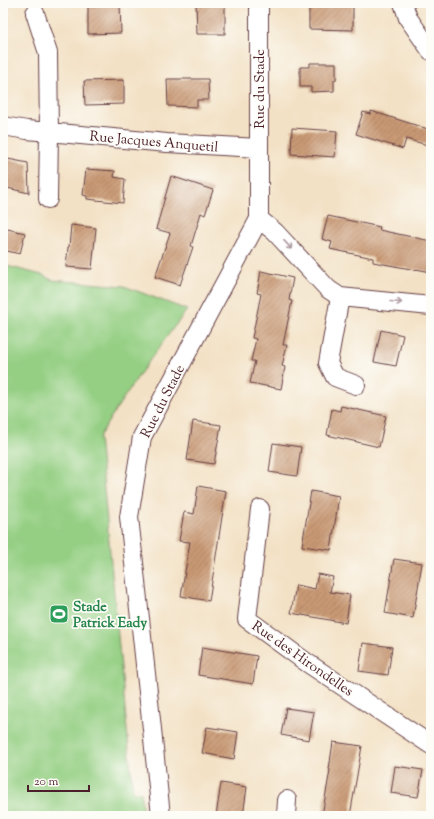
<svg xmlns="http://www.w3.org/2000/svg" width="434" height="819" font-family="'Sorts Mill Goudy',serif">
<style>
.garden{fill:#94cf83;stroke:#6f7757}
.building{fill:url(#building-hatch)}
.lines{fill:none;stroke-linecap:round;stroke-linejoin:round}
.street-casing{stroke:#633c42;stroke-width:20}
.street{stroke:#fff;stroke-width:18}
.oneway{stroke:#ae9aa0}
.labels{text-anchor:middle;stroke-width:3.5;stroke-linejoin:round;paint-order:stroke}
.street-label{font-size:14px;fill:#4a1f2b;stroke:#fdfcf7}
.leisure-label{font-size:14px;font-weight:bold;fill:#27864d;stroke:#fdfcf7;text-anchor:start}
</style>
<defs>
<pattern id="building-hatch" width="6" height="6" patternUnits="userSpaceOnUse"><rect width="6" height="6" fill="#c99a74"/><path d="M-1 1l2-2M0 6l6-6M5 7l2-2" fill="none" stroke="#a57d5f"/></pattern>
</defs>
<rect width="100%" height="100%" fill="#fdfcf7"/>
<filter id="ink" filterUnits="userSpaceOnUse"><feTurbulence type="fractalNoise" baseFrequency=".025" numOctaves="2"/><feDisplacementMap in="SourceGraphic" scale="8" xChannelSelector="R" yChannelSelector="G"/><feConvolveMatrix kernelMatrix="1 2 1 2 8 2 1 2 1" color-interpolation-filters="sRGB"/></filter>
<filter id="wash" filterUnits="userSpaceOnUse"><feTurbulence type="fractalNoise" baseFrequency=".012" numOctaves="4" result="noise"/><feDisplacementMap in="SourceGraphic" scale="16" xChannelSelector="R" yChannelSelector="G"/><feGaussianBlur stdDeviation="0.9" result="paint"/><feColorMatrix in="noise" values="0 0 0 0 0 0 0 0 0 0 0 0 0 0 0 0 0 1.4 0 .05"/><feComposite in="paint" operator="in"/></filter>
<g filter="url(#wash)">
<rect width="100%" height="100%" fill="#f3e1c5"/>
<path class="garden" d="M 3,265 L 42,275 L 52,280 L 124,286 L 187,310 C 156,351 125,393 99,437 L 133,792 L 141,792 L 143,816 L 3,816 Z"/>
<g id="blocks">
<path class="building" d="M 93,3 L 120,3 L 121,33 L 88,34 L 88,6 L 93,6 Z
M 196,3 L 225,3 L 225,34 L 197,34 Z
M 309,3 L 353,3 L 353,30 L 309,29 Z
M 310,63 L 336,63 L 336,80 L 334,80 L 334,91 L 311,92 L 311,87 L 300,87 L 300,67 L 310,67 Z
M 167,79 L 208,79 L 209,100 L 197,100 L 197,107 L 168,106 Z
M 124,80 L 124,104 L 85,105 L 84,81 Z
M 371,111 L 431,130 L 431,146 L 406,139 L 403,149 L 356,134 L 363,112 L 371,114 Z
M 292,128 L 337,131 L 335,157 L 291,154 Z
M 3,158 L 28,163 L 29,193 L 3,187 Z
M 86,169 L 115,171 L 114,177 L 125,179 L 123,203 L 87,199 L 87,196 L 83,195 Z
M 171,176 L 213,190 L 205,215 L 201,213 L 191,246 L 193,247 L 180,285 L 155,277 L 170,233 L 156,229 Z
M 328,216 L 380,227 L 379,230 L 431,241 L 431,272 L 416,269 L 416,270 L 373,262 L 373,258 L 330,249 L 332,242 L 322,239 Z
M 71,225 L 96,228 L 92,269 L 66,267 L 68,247 L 69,247 Z
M 3,228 L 25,233 L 20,254 L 3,250 Z
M 261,271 L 293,278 L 289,300 L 292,301 L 283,345 L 287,345 L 282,366 L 285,367 L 281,389 L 250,383 L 255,361 L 251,361 L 256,339 L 252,338 L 261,294 L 257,293 Z
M 381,330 L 403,335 L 396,366 L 374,362 Z
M 341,406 L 386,416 L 379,447 L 327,435 L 332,409 L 340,411 Z
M 193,421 L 221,425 L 214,464 L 187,460 Z
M 273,443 L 301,447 L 297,476 L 269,472 Z
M 198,486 L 226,491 L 209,601 L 181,596 L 190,542 L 179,541 L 184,512 L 194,514 Z
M 311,491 L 339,496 L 331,550 L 302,546 Z
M 394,559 L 422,563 L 413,618 L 385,613 Z
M 318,574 L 333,577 L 330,592 L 350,595 L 346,623 L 291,613 L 296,585 L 315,589 Z
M 363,643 L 392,647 L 388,675 L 359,671 Z
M 202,647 L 257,656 L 253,684 L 198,675 Z
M 286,708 L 314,712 L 309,740 L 281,735 Z
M 207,727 L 238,732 L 234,759 L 202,753 Z
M 333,742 L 362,746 L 350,816 L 322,816 L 330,770 L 329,769 Z
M 395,766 L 423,770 L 418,797 L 391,793 Z
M 221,783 L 247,787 L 243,816 L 216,816 Z"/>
</g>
</g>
<g filter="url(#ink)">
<use href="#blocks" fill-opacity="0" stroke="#633c42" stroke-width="1"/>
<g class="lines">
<g class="street-casing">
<path id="street" d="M 403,3 L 408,18 L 431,51
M 35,13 L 48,53 L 49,132 L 48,199
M 3,126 L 27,130 L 167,143 L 259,148
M 259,219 L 275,232 L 328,289 L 340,297 L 431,306
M 340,297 L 328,363 L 335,377 L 356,385
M 260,509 L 247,619 L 306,662 L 431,745
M 161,816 L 152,729 L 129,517 L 142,437 L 259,219 L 259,3
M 286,816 L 287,800"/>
</g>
<use href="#street" class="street"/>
</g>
<defs><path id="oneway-shaft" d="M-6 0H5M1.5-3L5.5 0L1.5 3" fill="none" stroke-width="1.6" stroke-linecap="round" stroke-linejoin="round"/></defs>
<g class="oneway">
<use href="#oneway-shaft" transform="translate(288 245) rotate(47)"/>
<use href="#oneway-shaft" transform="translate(396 302) rotate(5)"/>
</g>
</g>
<defs>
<g id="stadium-square" transform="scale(1)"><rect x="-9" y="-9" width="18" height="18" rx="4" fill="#2e9e5b" stroke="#fdfcf7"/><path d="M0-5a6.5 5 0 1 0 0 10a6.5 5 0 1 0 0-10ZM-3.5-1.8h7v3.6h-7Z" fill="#fff"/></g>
</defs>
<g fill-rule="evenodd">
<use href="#stadium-square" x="59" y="614"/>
</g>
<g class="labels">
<g class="street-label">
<text transform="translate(259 89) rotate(-90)" y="5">Rue du Stade</text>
<text transform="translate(154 141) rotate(5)" y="5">Rue Jacques Anquetil</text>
<text transform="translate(162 401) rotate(-63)" y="5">Rue du Stade</text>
<text transform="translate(303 658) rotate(35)" y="5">Rue des Hirondelles</text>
</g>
<g class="leisure-label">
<text x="73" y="611">Stade<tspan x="73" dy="16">Patrick Eady</tspan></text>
</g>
</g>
<rect width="434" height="819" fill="none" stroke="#fdfcf7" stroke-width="16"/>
<path d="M28 785v6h61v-6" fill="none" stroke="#4a1f2b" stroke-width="2"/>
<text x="34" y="785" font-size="12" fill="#4a1f2b" stroke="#fdfcf7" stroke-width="3" paint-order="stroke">20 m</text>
</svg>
